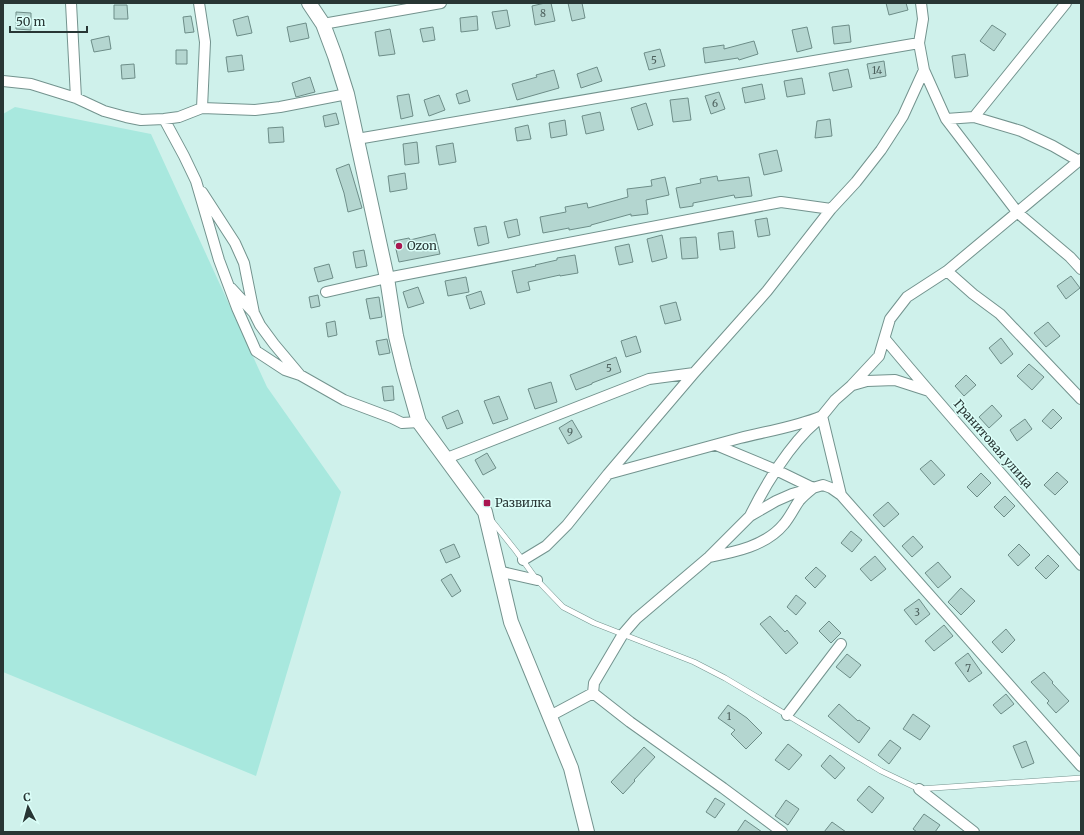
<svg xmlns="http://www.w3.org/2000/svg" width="1084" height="835" font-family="Merriweather,serif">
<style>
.green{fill:#a8e8de}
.building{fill:#b4d6d0;stroke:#6d8d88}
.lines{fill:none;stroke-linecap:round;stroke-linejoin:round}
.lane-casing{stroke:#73938e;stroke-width:6}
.street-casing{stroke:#73938e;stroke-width:12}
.secondary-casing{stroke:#73938e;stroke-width:16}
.lane{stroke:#fff;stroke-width:5}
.street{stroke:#fff;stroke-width:10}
.secondary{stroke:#fff;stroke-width:14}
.poi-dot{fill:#a91751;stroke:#dcfff9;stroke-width:1.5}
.labels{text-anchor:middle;stroke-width:3;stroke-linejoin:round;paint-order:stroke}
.number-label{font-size:10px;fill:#4b5e5b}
.poi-label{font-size:12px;fill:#283634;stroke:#dcfff9;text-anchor:start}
.street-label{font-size:12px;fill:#283634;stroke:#dcfff9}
</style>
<rect width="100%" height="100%" fill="#cff1eb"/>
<path class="green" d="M 15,107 L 151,134 L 267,387 L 341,492 L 256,776 L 3,672 L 3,114 Z"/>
<path class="building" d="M 545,3 L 551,3 L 555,21 L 535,25 L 532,6 Z
M 568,3 L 582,3 L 585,18 L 572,21 Z
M 886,3 L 906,3 L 908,10 L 889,15 Z
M 114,5 L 127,5 L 128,19 L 114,19 Z
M 507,10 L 510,26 L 496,29 L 492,12 Z
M 16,12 L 31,13 L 31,30 L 16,29 Z
M 191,16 L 194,32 L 185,33 L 183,17 Z
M 248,16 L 252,33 L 237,36 L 233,20 Z
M 477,16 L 478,30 L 461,32 L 460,18 Z
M 306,23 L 309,38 L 290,42 L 287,27 Z
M 849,25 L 851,42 L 834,44 L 832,27 Z
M 992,25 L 1006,34 L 994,51 L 980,41 Z
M 433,27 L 435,40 L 423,42 L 420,29 Z
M 807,27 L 812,48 L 797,52 L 792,30 Z
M 390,29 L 395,54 L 379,56 L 375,32 Z
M 109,36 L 111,49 L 94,52 L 91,40 Z
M 754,41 L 758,54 L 739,60 L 738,58 L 705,63 L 703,48 L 724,45 L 724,49 Z
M 660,49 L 665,66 L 649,70 L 644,53 Z
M 176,50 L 187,50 L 187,64 L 176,64 Z
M 965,54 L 968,76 L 955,78 L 952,56 Z
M 242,55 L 244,70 L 228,72 L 226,57 Z
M 884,61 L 886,76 L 870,79 L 867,64 Z
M 134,64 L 135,78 L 122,79 L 121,65 Z
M 597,67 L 602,81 L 581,88 L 577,74 Z
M 848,69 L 852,87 L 833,91 L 829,73 Z
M 554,70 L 559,88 L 517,100 L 512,84 L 537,77 L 536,75 Z
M 310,77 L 315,92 L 296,97 L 292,83 Z
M 802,78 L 805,94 L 787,97 L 784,81 Z
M 762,84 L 765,99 L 745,103 L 742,88 Z
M 467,90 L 470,101 L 459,104 L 456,94 Z
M 719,92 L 725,109 L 711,114 L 705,96 Z
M 409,94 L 413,116 L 401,119 L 397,96 Z
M 439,95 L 445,110 L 429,116 L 424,100 Z
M 688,98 L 691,120 L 673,122 L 670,100 Z
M 646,103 L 653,125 L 638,130 L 631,108 Z
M 600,112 L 604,130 L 586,134 L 582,116 Z
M 336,113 L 339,124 L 325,127 L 323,116 Z
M 830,119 L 832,136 L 815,138 L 817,121 Z
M 565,120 L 567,135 L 551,138 L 549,123 Z
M 528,125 L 531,139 L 517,141 L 515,128 Z
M 283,127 L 284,142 L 269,143 L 268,128 Z
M 417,142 L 419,163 L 405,165 L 403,144 Z
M 453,143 L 456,162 L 439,165 L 436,146 Z
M 777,150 L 782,171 L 764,175 L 759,154 Z
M 349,164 L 362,208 L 348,212 L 344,193 L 336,169 Z
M 405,173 L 407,189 L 390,192 L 388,176 Z
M 717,176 L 718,181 L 749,177 L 752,196 L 735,198 L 734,195 L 693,203 L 693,206 L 680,208 L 676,188 L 701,183 L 700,179 Z
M 665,177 L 669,195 L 646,200 L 648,214 L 631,216 L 631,214 L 591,225 L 591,226 L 569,230 L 569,228 L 543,233 L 540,217 L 566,212 L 565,207 L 587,203 L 588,208 L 628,197 L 627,189 L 652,186 L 651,180 Z
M 767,218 L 770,235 L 758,237 L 755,220 Z
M 517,219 L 520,235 L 508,238 L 504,222 Z
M 486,226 L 489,243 L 478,246 L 474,228 Z
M 733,231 L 735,248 L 720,250 L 718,233 Z
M 435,234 L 440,254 L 399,262 L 394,241 L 409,238 L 410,240 Z
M 662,235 L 667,258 L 652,262 L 647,239 Z
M 696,237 L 698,258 L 682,259 L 680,238 Z
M 629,244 L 633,262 L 619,265 L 615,247 Z
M 364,250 L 367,266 L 356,268 L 353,252 Z
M 575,255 L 578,273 L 560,276 L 560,275 L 528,282 L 530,290 L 517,293 L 512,271 L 536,266 L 535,265 L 557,260 L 557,258 Z
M 329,264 L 333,278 L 318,282 L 314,268 Z
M 1071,276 L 1080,288 L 1066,299 L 1057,286 Z
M 466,277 L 469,292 L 448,296 L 445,281 Z
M 418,287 L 424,303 L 408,308 L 403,292 Z
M 481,291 L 485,304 L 470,309 L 466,296 Z
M 318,295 L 320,306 L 311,308 L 309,297 Z
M 379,297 L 382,317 L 370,319 L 366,299 Z
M 676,302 L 681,320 L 665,324 L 660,306 Z
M 335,321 L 337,335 L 328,337 L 326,323 Z
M 1048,322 L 1060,336 L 1046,347 L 1034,333 Z
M 636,336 L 641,352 L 626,357 L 621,341 Z
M 1001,338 L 1013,354 L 1001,364 L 989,348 Z
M 387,339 L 390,353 L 379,355 L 376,341 Z
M 616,357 L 621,372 L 592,383 L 592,384 L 576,390 L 570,375 Z
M 1029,364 L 1044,377 L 1032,390 L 1017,376 Z
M 966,375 L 976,385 L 964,396 L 955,386 Z
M 551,382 L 557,402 L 535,409 L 528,389 Z
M 393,386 L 394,400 L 384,401 L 382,387 Z
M 499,396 L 508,419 L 493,424 L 484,401 Z
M 992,405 L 1002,416 L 989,428 L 979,417 Z
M 1053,409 L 1062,418 L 1051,429 L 1042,421 Z
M 458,410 L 463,423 L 447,429 L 442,417 Z
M 1025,419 L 1032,429 L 1017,441 L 1010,430 Z
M 572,420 L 582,437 L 568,444 L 559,428 Z
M 487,453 L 496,468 L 483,475 L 475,460 Z
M 931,460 L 945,475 L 934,485 L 920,469 Z
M 1057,472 L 1068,482 L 1055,495 L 1044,485 Z
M 981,473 L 991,483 L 977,497 L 967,487 Z
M 1005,496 L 1015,506 L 1004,517 L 994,507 Z
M 888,502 L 899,514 L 884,527 L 873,515 Z
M 851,531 L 862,540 L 852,552 L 841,543 Z
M 913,536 L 923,547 L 912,557 L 902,546 Z
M 454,544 L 460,557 L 446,563 L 440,550 Z
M 1019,544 L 1030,555 L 1018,566 L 1008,555 Z
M 1048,555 L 1059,566 L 1046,579 L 1035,568 Z
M 875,556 L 886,569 L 871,581 L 860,569 Z
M 938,562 L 951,577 L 938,588 L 925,573 Z
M 816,567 L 826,576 L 815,588 L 805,578 Z
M 451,574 L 461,591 L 452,597 L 441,580 Z
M 961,588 L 975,601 L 961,615 L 948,602 Z
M 796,595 L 806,603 L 796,615 L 787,607 Z
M 919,599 L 930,614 L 916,625 L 904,610 Z
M 770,616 L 785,632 L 787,630 L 798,643 L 786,654 L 760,624 Z
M 829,621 L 841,633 L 831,643 L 819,631 Z
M 944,625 L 953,636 L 934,651 L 925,641 Z
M 1006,629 L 1015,640 L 1002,653 L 992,642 Z
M 968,653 L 982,673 L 969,682 L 955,663 Z
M 847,654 L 861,665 L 850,678 L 836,667 Z
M 1044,672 L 1053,682 L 1052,683 L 1069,701 L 1056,713 L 1047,703 L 1049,701 L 1031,682 Z
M 1006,694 L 1014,704 L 1001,714 L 993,705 Z
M 839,704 L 858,721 L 859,720 L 870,728 L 859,743 L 828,716 Z
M 728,705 L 747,718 L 762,733 L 746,749 L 731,734 L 735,730 L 718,718 Z
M 913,714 L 930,726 L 920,740 L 903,729 Z
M 890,740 L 901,748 L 889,764 L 878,755 Z
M 1026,741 L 1034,763 L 1022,768 L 1013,746 Z
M 788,744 L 802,755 L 789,770 L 775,760 Z
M 644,747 L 655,757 L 634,780 L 635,781 L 623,794 L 611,782 Z
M 830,755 L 845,768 L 835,779 L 821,766 Z
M 869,786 L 884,798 L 872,813 L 857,800 Z
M 715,798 L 725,804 L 715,818 L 706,812 Z
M 786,800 L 799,809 L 788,825 L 775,816 Z
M 924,814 L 940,825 L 935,832 L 917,832 L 913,829 Z
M 745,820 L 762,832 L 737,832 Z
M 832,822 L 846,832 L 824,832 Z"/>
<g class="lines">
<g class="lane-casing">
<path id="lane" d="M 492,521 L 516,551 L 537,580 L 563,607 L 594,623 L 694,662 L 725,678 L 881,771 L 919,789 L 1081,778"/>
</g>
<g class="street-casing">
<path id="street" d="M 71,3 L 76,98
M 199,3 L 205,42 L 202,108
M 921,3 L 923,19 L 919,43 L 924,70 L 946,119 L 1018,213 L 1070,257 L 1081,269
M 323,24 L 441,3
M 3,81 L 31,84 L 76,98 L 104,111 L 126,117 L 141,120 L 164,119 L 179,117 L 202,108 L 255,110 L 280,107 L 347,94
M 974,117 L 1066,3
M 164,119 L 184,156 L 196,181 L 219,260 L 237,308 L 256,351 L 285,370 L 300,375 L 344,400 L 392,418 L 402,423 L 419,422
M 946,119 L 974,117 L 1021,131 L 1053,146 L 1079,161
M 357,139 L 919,43
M 1081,159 L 947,271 L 907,297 L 890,319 L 879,356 L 851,386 L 835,400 L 822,416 L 841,495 L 1081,766
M 202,192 L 235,243 L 244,263 L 254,313 L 260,325 L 274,344 L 300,375
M 947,271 L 973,294 L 1000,314 L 1081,399
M 231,288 L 254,313
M 326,292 L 387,278 L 781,202 L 831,209
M 885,339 C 949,416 1016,490 1081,565
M 853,385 L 867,381 L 895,380 L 929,391
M 447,458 L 649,379 L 694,373
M 608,474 C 652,462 696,450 740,438 C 768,431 796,427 822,416
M 750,516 C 765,485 790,444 816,422
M 709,557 C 735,552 766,546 784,524 C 790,517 794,508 799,501 C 803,496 808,492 813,488 L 776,470 L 716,445
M 523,560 L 546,546 L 567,525 L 608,474 L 694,373 L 767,291 L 831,209 L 856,182 L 881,150 L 903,116 L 924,70
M 498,571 L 537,580
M 787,715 L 841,644
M 550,716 L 593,693
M 919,789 L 974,832
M 782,832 L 723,788 L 630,722 L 593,693 L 594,683 L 623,634 L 636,619 L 709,557 L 750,516 L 776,501 L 792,494 L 823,485 L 831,488 L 841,495"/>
</g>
<g class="secondary-casing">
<path id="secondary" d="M 309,3 L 323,24 L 335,56 L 347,94 L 387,278 L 396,336 L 404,369 L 419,422 L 485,512 L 511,622 L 571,768 L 587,832"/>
</g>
<use href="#lane" class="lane"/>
<use href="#street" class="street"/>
<use href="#secondary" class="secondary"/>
</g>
<g class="poi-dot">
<circle cx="399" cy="246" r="4"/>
<rect x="483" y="499" width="8" height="8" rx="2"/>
</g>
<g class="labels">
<g class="number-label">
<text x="543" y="17">8</text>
<text x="654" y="64">5</text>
<text x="877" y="74">14</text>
<text x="715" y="107">6</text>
<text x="609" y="372">5</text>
<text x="570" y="436">9</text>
<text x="917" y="616">3</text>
<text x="968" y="672">7</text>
<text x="729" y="720">1</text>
</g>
<g class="poi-label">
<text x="407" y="250">Ozon</text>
<text x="495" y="507">Развилка</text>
</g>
<g class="street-label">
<text transform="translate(993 444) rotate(49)" y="4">Гранитовая улица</text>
</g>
</g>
<rect width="1084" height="835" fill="none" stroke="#283634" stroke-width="8"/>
<g transform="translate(28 807) rotate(354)" stroke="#dcfff9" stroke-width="3" paint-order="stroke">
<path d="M0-3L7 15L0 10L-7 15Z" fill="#283634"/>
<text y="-6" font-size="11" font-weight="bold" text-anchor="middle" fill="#283634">С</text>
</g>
<path d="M10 26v6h77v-6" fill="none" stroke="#283634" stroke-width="2"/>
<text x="16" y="26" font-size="12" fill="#283634" stroke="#dcfff9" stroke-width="3" paint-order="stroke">50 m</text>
</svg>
